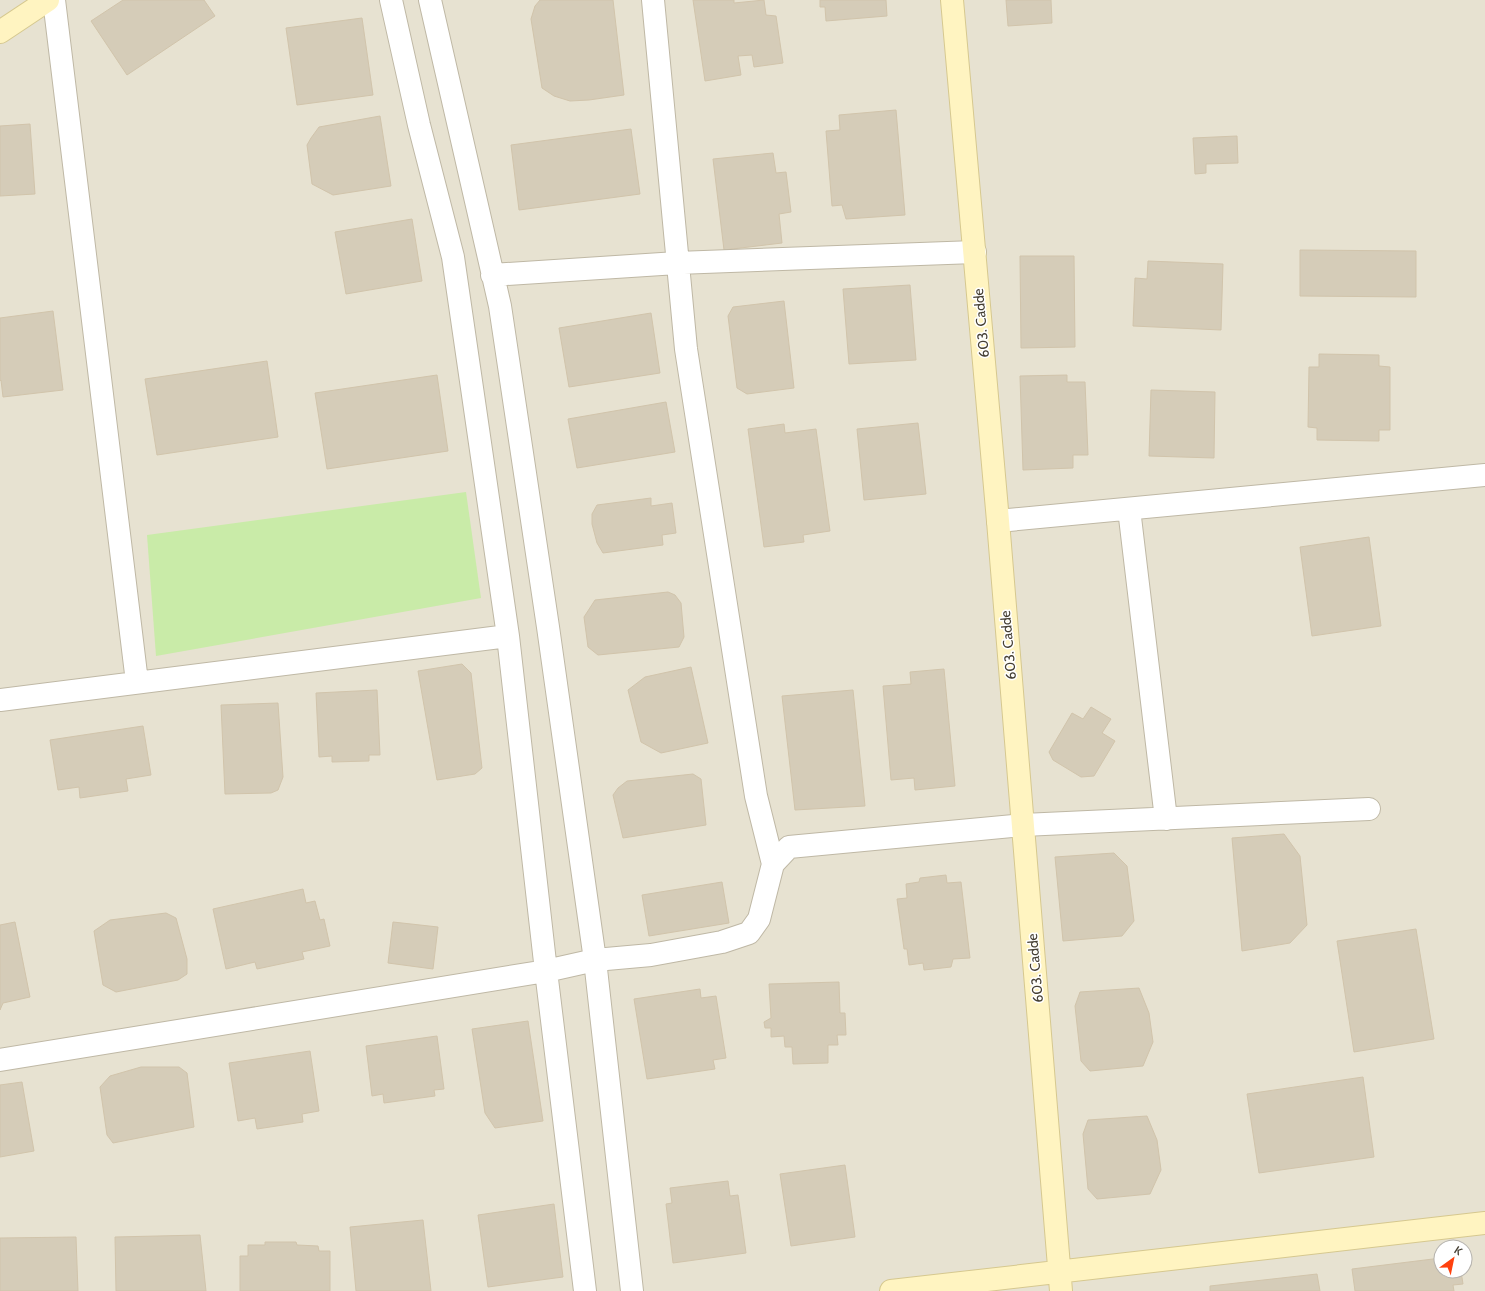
<svg xmlns="http://www.w3.org/2000/svg" width="1485" height="1291" font-family="Cabin,sans-serif">
<style>
.residential{fill:#e7e2d1;fill-rule:evenodd}
.green{fill:#c9eba8}
.building{fill:#d5ccb8;stroke:#d1c4ab}
.lines{fill:none;stroke-linecap:round;stroke-linejoin:round}
.street-casing{stroke:#bfb8a5;stroke-width:24}
.secondary-casing{stroke:#d6c88f;stroke-width:24}
.street{stroke:#fff;stroke-width:22}
.secondary{stroke:#fff4c1;stroke-width:22}
.labels{text-anchor:middle;stroke-width:3;stroke-linejoin:round;paint-order:stroke}
.street-label{font-size:14px;fill:#453f33;stroke:#fff}
</style>
<rect width="100%" height="100%" fill="#f3efe3"/>
<path class="residential" d="M 0,0 L 1485,0 L 1485,1291 L 0,1291 ZM 1441,1247 L 1465,1247 L 1465,1271 L 1441,1271 Z"/>
<path class="green" d="M 466,492 L 481,598 L 156,656 L 147,535 Z"/>
<path class="building" d="M 123,0 L 204,0 L 215,16 L 127,75 L 91,21 Z
M 540,0 L 613,0 L 624,95 L 589,100 L 570,101 L 554,96 L 542,88 L 531,19 L 535,6 Z
M 693,0 L 734,0 L 734,3 L 764,0 L 766,15 L 776,16 L 783,63 L 754,67 L 752,55 L 738,56 L 741,75 L 705,81 Z
M 820,0 L 886,0 L 887,16 L 826,21 L 825,7 L 820,7 Z
M 1006,0 L 1051,0 L 1052,23 L 1008,26 Z
M 362,18 L 373,95 L 297,105 L 286,28 Z
M 896,110 L 905,215 L 846,219 L 842,205 L 832,206 L 826,131 L 840,130 L 839,115 Z
M 380,116 L 391,186 L 333,195 L 312,184 L 307,145 L 311,138 L 319,127 Z
M 30,124 L 35,194 L 0,196 L 0,126 Z
M 631,129 L 640,194 L 519,210 L 511,145 Z
M 1237,136 L 1238,163 L 1206,164 L 1206,173 L 1195,174 L 1193,138 Z
M 773,153 L 776,173 L 786,172 L 791,212 L 779,214 L 782,243 L 724,250 L 713,159 Z
M 412,219 L 422,281 L 346,294 L 335,232 Z
M 1300,250 L 1416,251 L 1416,297 L 1300,296 Z
M 1020,256 L 1074,256 L 1075,347 L 1021,348 Z
M 1148,261 L 1223,264 L 1221,330 L 1133,326 L 1135,278 L 1147,279 Z
M 910,285 L 916,360 L 849,364 L 843,289 Z
M 784,301 L 794,388 L 747,394 L 737,388 L 728,316 L 733,307 Z
M 53,311 L 63,390 L 3,397 L 1,380 L 0,381 L 0,318 Z
M 651,313 L 660,373 L 569,387 L 559,328 Z
M 1319,354 L 1379,355 L 1379,366 L 1390,367 L 1390,430 L 1379,430 L 1379,441 L 1317,440 L 1317,428 L 1308,427 L 1309,367 L 1319,367 Z
M 267,361 L 278,437 L 157,455 L 145,379 Z
M 437,375 L 448,451 L 327,469 L 315,393 Z
M 1067,375 L 1067,382 L 1085,382 L 1088,455 L 1073,455 L 1073,468 L 1023,470 L 1020,376 Z
M 1151,390 L 1215,392 L 1214,458 L 1149,456 Z
M 666,402 L 675,452 L 577,468 L 568,419 Z
M 918,423 L 926,494 L 864,500 L 857,429 Z
M 784,424 L 785,433 L 816,429 L 830,531 L 803,535 L 804,542 L 764,547 L 748,429 Z
M 651,498 L 651,506 L 672,503 L 676,533 L 662,535 L 663,545 L 603,553 L 597,543 L 592,524 L 592,514 L 597,505 Z
M 1369,537 L 1381,626 L 1312,636 L 1300,547 Z
M 668,592 L 675,595 L 681,603 L 684,637 L 679,647 L 598,655 L 588,647 L 584,617 L 595,600 Z
M 462,664 L 471,673 L 482,768 L 475,774 L 437,780 L 418,671 Z
M 691,667 L 708,743 L 661,753 L 641,742 L 628,690 L 645,677 Z
M 944,669 L 955,786 L 915,790 L 914,778 L 891,780 L 883,686 L 911,684 L 910,672 Z
M 377,690 L 380,755 L 369,755 L 369,761 L 332,762 L 332,756 L 319,757 L 316,693 Z
M 853,690 L 865,806 L 795,810 L 782,696 Z
M 278,703 L 283,777 L 278,790 L 271,793 L 225,794 L 221,705 Z
M 1091,707 L 1111,719 L 1102,733 L 1115,741 L 1094,776 L 1081,777 L 1053,760 L 1049,752 L 1072,713 L 1083,719 Z
M 143,726 L 151,775 L 126,779 L 128,791 L 80,798 L 79,787 L 58,790 L 50,740 Z
M 693,774 L 701,779 L 706,825 L 623,838 L 613,795 L 618,788 L 627,781 Z
M 1284,834 L 1300,856 L 1307,925 L 1290,943 L 1242,951 L 1232,838 Z
M 1114,853 L 1127,866 L 1134,921 L 1122,936 L 1063,941 L 1055,857 Z
M 946,875 L 947,883 L 961,882 L 970,958 L 953,959 L 951,967 L 924,970 L 923,963 L 909,965 L 907,949 L 904,949 L 897,899 L 907,898 L 906,884 L 919,882 L 920,878 Z
M 722,882 L 729,923 L 649,936 L 642,895 Z
M 303,889 L 306,903 L 315,901 L 320,920 L 324,919 L 330,946 L 302,952 L 304,959 L 257,969 L 255,962 L 226,969 L 213,909 Z
M 166,913 L 176,918 L 187,959 L 187,974 L 178,980 L 116,992 L 103,985 L 94,931 L 110,920 Z
M 15,922 L 30,997 L 3,1003 L 0,1010 L 0,925 Z
M 393,922 L 438,927 L 433,969 L 388,963 Z
M 1416,929 L 1434,1039 L 1354,1052 L 1337,941 Z
M 839,982 L 840,1013 L 845,1013 L 846,1035 L 837,1035 L 838,1045 L 828,1045 L 828,1063 L 793,1064 L 792,1047 L 785,1047 L 784,1036 L 771,1037 L 771,1028 L 765,1028 L 764,1022 L 771,1018 L 769,984 Z
M 1139,988 L 1149,1013 L 1153,1042 L 1143,1066 L 1090,1071 L 1081,1061 L 1075,1006 L 1080,992 Z
M 700,989 L 701,998 L 716,996 L 726,1058 L 713,1060 L 715,1069 L 647,1079 L 634,999 Z
M 528,1021 L 543,1121 L 495,1128 L 485,1113 L 472,1029 Z
M 437,1036 L 444,1089 L 434,1090 L 435,1096 L 384,1103 L 383,1094 L 372,1096 L 366,1046 Z
M 310,1051 L 319,1111 L 302,1114 L 303,1122 L 257,1129 L 255,1118 L 238,1121 L 229,1063 Z
M 141,1067 L 179,1067 L 187,1073 L 194,1127 L 113,1143 L 107,1135 L 100,1087 L 110,1076 Z
M 1363,1077 L 1374,1157 L 1259,1173 L 1247,1094 Z
M 22,1082 L 34,1151 L 0,1157 L 0,1085 Z
M 1147,1116 L 1157,1140 L 1161,1170 L 1150,1194 L 1097,1199 L 1088,1189 L 1083,1134 L 1088,1120 Z
M 845,1165 L 855,1237 L 791,1246 L 780,1174 Z
M 728,1181 L 730,1196 L 738,1195 L 746,1253 L 673,1263 L 666,1204 L 672,1203 L 670,1188 Z
M 554,1204 L 563,1277 L 488,1287 L 478,1215 Z
M 423,1220 L 431,1291 L 356,1291 L 350,1227 Z
M 200,1235 L 206,1291 L 116,1291 L 115,1237 Z
M 76,1237 L 78,1291 L 0,1291 L 0,1238 Z
M 265,1242 L 296,1242 L 297,1245 L 318,1246 L 319,1251 L 330,1251 L 330,1291 L 240,1291 L 240,1256 L 248,1256 L 248,1245 L 265,1245 Z
M 1441,1258 L 1441,1271 L 1461,1271 L 1463,1284 L 1453,1285 L 1454,1291 L 1355,1291 L 1352,1269 Z
M 1317,1274 L 1320,1291 L 1210,1291 L 1210,1286 Z"/>
<g class="lines">
<g class="street-casing">
<path id="street" d="M 54,0 L 137,682
M 391,0 L 419,125 L 453,257 L 508,636 L 546,971 L 585,1291
M 430,0 L 500,306 L 548,627 L 595,960 L 632,1291
M 653,0 L 686,349 L 756,796 L 773,864
M 492,275 L 677,263 L 975,252
M 1129,509 L 1166,819
M 998,521 L 1485,475
M 0,700 L 508,636
M 0,1060 L 546,971 L 595,960 L 651,955 L 722,942 L 749,933 L 759,919 L 773,864 L 789,847 L 1023,825 L 1369,809"/>
</g>
<g class="secondary-casing">
<path id="secondary" d="M 952,0 L 998,521 L 1061,1291
M 0,32 L 48,0
M 891,1291 L 1485,1223"/>
</g>
<use href="#street" class="street"/>
<use href="#secondary" class="secondary"/>
</g>
<g class="labels">
<g class="street-label">
<text transform="translate(981 323) rotate(-95)" y="5">603. Cadde</text>
<text transform="translate(1008 645) rotate(-95)" y="5">603. Cadde</text>
<text transform="translate(1035 968) rotate(-95)" y="5">603. Cadde</text>
</g>
</g>
<g transform="translate(1453 1259) rotate(33)"><circle r="19" fill="#ffffff" stroke="#b5b2ad"/>
<path d="M0-3L7 15L0 10L-7 15Z" fill="#ff410e"/>
<text y="-6" font-size="11" font-weight="bold" text-anchor="middle" fill="#453f33">K</text>
</g>
</svg>
